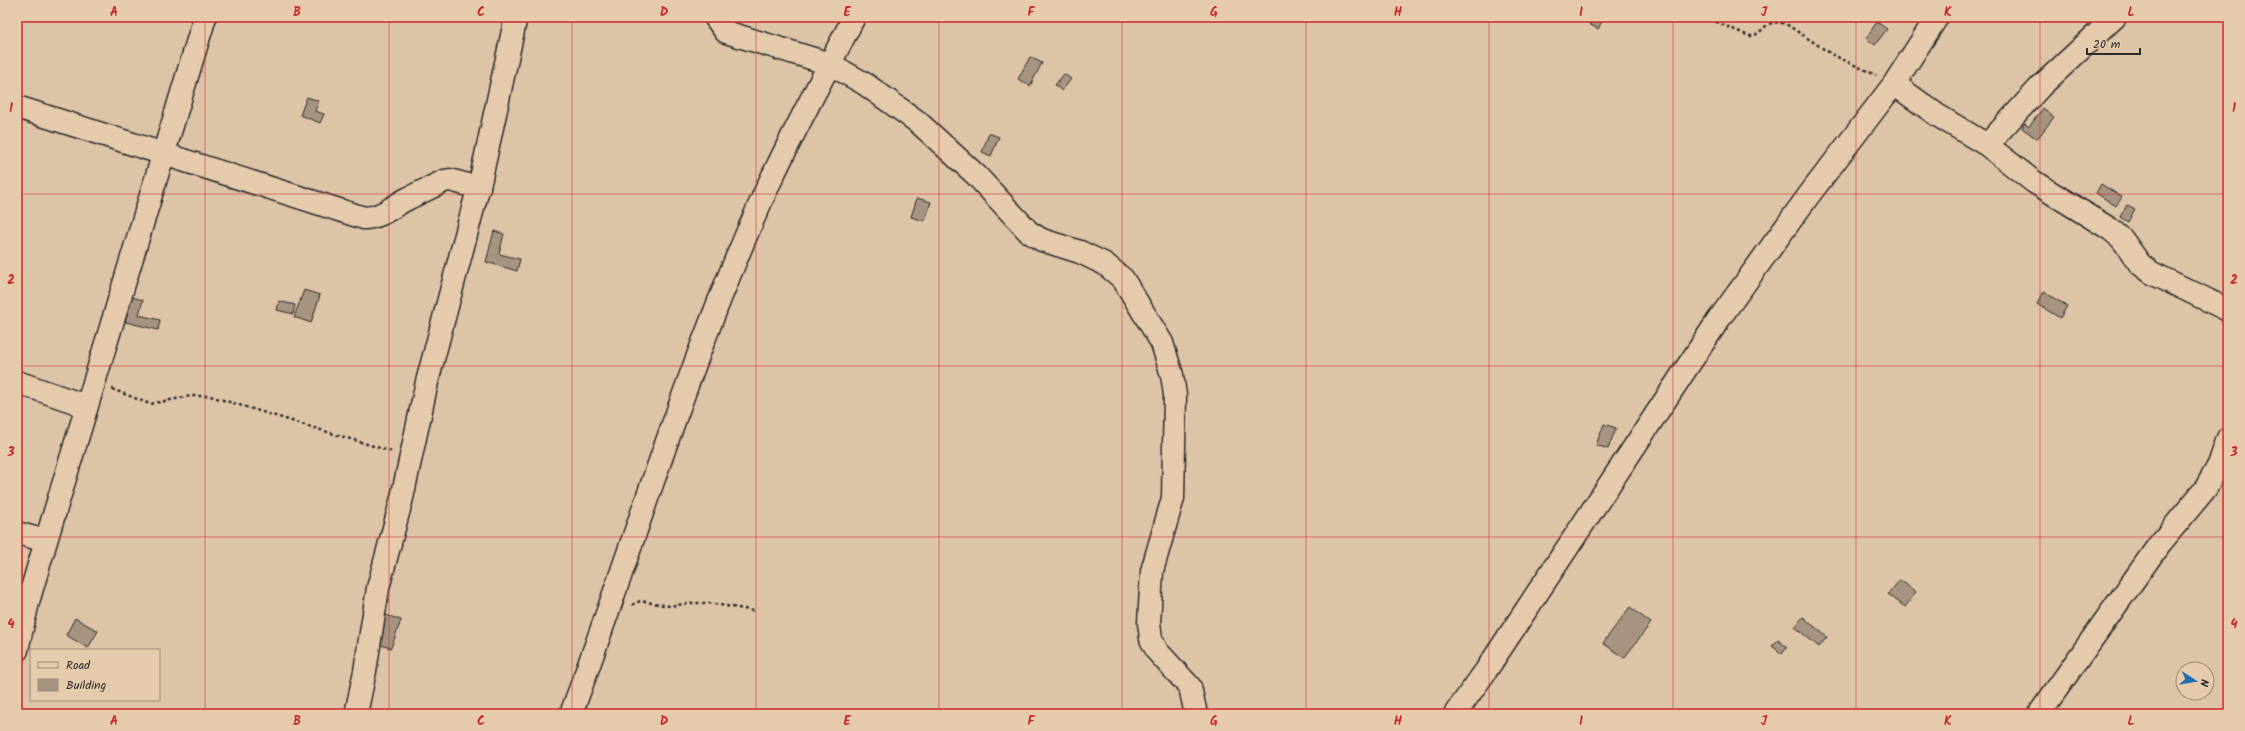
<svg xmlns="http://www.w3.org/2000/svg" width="2245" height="731" font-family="Kalam,sans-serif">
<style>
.building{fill:#a69480;stroke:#2b2b2b}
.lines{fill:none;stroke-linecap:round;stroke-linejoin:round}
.minor-casing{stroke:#2b2b2b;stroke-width:25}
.path{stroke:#2b2b2b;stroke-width:2.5;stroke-dasharray:3 3;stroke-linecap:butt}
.minor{stroke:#e5caac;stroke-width:22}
.grid{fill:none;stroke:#cd2828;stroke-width:1;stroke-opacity:0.55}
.neatline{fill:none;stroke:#cd2828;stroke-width:1.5}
.grid-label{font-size:13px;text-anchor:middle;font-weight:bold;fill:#cd2828}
</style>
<rect width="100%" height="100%" fill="#dec4a7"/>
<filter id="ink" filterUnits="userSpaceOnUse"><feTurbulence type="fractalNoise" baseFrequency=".025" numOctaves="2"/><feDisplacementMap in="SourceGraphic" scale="8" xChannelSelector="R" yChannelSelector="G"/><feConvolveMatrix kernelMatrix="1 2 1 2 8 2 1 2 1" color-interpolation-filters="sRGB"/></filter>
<g filter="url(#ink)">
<path class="building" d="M 1592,17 L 1604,17 L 1598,29 L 1589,24 Z
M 1877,22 L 1887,29 L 1875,45 L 1866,38 Z
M 1030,57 L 1042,63 L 1030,86 L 1018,79 Z
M 1064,74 L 1071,79 L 1062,91 L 1055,85 Z
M 307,97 L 319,101 L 315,111 L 324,114 L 320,123 L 300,115 Z
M 2043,108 L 2054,117 L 2037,139 L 2022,128 L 2025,123 L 2029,127 Z
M 989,133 L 999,137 L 991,156 L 982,152 Z
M 2101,184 L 2122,197 L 2116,206 L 2096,193 Z
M 917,198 L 931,202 L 925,221 L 911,217 Z
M 2127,205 L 2135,209 L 2128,222 L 2120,217 Z
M 494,231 L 504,234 L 499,254 L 520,259 L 517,271 L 486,262 Z
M 304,290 L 320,295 L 311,323 L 294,317 Z
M 2044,292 L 2067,306 L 2060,318 L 2037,304 Z
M 128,296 L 143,300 L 139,315 L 160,320 L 158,330 L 122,321 Z
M 279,301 L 295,305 L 293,314 L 277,310 Z
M 1604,424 L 1616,428 L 1608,449 L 1596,445 Z
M 1900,580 L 1916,592 L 1905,607 L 1888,594 Z
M 1630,607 L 1651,623 L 1624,658 L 1603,643 Z
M 383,614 L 401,620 L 391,648 L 374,643 Z
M 1803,617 L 1827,637 L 1819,647 L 1795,627 Z
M 75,618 L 98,631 L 88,648 L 66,635 Z
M 1778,640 L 1787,647 L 1782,654 L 1772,646 Z"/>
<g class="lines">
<g class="minor-casing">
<path id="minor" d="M 715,17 L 726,32 L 830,64 L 865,84 L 918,122 L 976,175 L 1029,232 L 1042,240 L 1080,252 L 1105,264 L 1123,279 L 1162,343 L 1172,375 L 1175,395 L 1173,498 L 1152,571 L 1149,623 L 1151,639 L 1157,651 L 1190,687 L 1196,714
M 1894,84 L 1937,115 L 1987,145 L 2034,182 L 2110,229 L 2122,239 L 2140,264 L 2152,273 L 2228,310
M 17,107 L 364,218 C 381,218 393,206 407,199 C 419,193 432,187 444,181 L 450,180 L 479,188
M 1987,145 L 2041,86 L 2115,17
M 17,382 L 86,406
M 17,533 L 46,541
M 17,650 L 28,602 L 46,541 L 205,17
M 356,714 L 365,671 L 378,588 L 402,498 L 427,382 L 481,178 L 516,17
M 571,714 C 634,545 685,371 759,206 C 787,142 822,80 854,17
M 1455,714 L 1485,672 L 1719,319 L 1809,195 L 1894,84 L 1937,17
M 2039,714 L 2158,546 L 2206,488 L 2219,465 L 2228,438"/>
</g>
<path class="path" d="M 1705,17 L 1749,36 C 1765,36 1762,17 1786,24 L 1833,55 L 1876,75
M 112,389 L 150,404 L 191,396 L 210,396 L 393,452
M 632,605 L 640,601 L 670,606 L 689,603 L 709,603 L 755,611"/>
<use href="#minor" class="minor"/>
</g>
</g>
<path class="grid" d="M 205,17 L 205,714M 389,17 L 389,714M 572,17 L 572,714M 756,17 L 756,714M 939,17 L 939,714M 1122,17 L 1122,714M 1306,17 L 1306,714M 1489,17 L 1489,714M 1673,17 L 1673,714M 1856,17 L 1856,714M 2040,17 L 2040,714M 17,194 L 2228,194M 17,366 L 2228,366M 17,537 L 2228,537"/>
<rect width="2245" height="731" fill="none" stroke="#e5caac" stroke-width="44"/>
<rect x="30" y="649" width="130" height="52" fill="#e5caac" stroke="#9b8a78"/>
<rect x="38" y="662" width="20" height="6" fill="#e5caac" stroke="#9b8a78"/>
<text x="66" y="669" font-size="12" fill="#2b2b2b">Road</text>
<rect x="38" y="679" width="20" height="12" fill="#a69480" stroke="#9b8a78"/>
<text x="66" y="689" font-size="12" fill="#2b2b2b">Building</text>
<g transform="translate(2195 681) rotate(102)"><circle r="19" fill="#e5caac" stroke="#9b8a78"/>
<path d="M0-3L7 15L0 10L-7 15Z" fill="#1f6fb2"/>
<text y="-6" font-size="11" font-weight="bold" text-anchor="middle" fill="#2b2b2b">N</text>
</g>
<path d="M2087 48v6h53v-6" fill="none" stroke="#2b2b2b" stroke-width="2"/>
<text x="2093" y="48" font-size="12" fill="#2b2b2b" stroke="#e5caac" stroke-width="3" paint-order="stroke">20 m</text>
<rect x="22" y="22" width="2201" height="687" class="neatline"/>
<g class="grid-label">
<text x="114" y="16">A</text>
<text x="297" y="16">B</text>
<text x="481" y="16">C</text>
<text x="664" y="16">D</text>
<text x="847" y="16">E</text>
<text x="1031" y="16">F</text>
<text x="1214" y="16">G</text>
<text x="1398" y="16">H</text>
<text x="1581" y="16">I</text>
<text x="1764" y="16">J</text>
<text x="1948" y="16">K</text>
<text x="2131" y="16">L</text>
<text x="11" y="112">1</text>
<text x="2234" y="112">1</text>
<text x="11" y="284">2</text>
<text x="2234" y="284">2</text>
<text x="11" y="456">3</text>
<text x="2234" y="456">3</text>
<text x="11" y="628">4</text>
<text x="2234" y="628">4</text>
<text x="114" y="725">A</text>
<text x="297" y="725">B</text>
<text x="481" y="725">C</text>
<text x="664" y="725">D</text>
<text x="847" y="725">E</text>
<text x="1031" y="725">F</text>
<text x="1214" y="725">G</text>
<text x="1398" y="725">H</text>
<text x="1581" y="725">I</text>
<text x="1764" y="725">J</text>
<text x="1948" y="725">K</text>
<text x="2131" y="725">L</text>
</g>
</svg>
